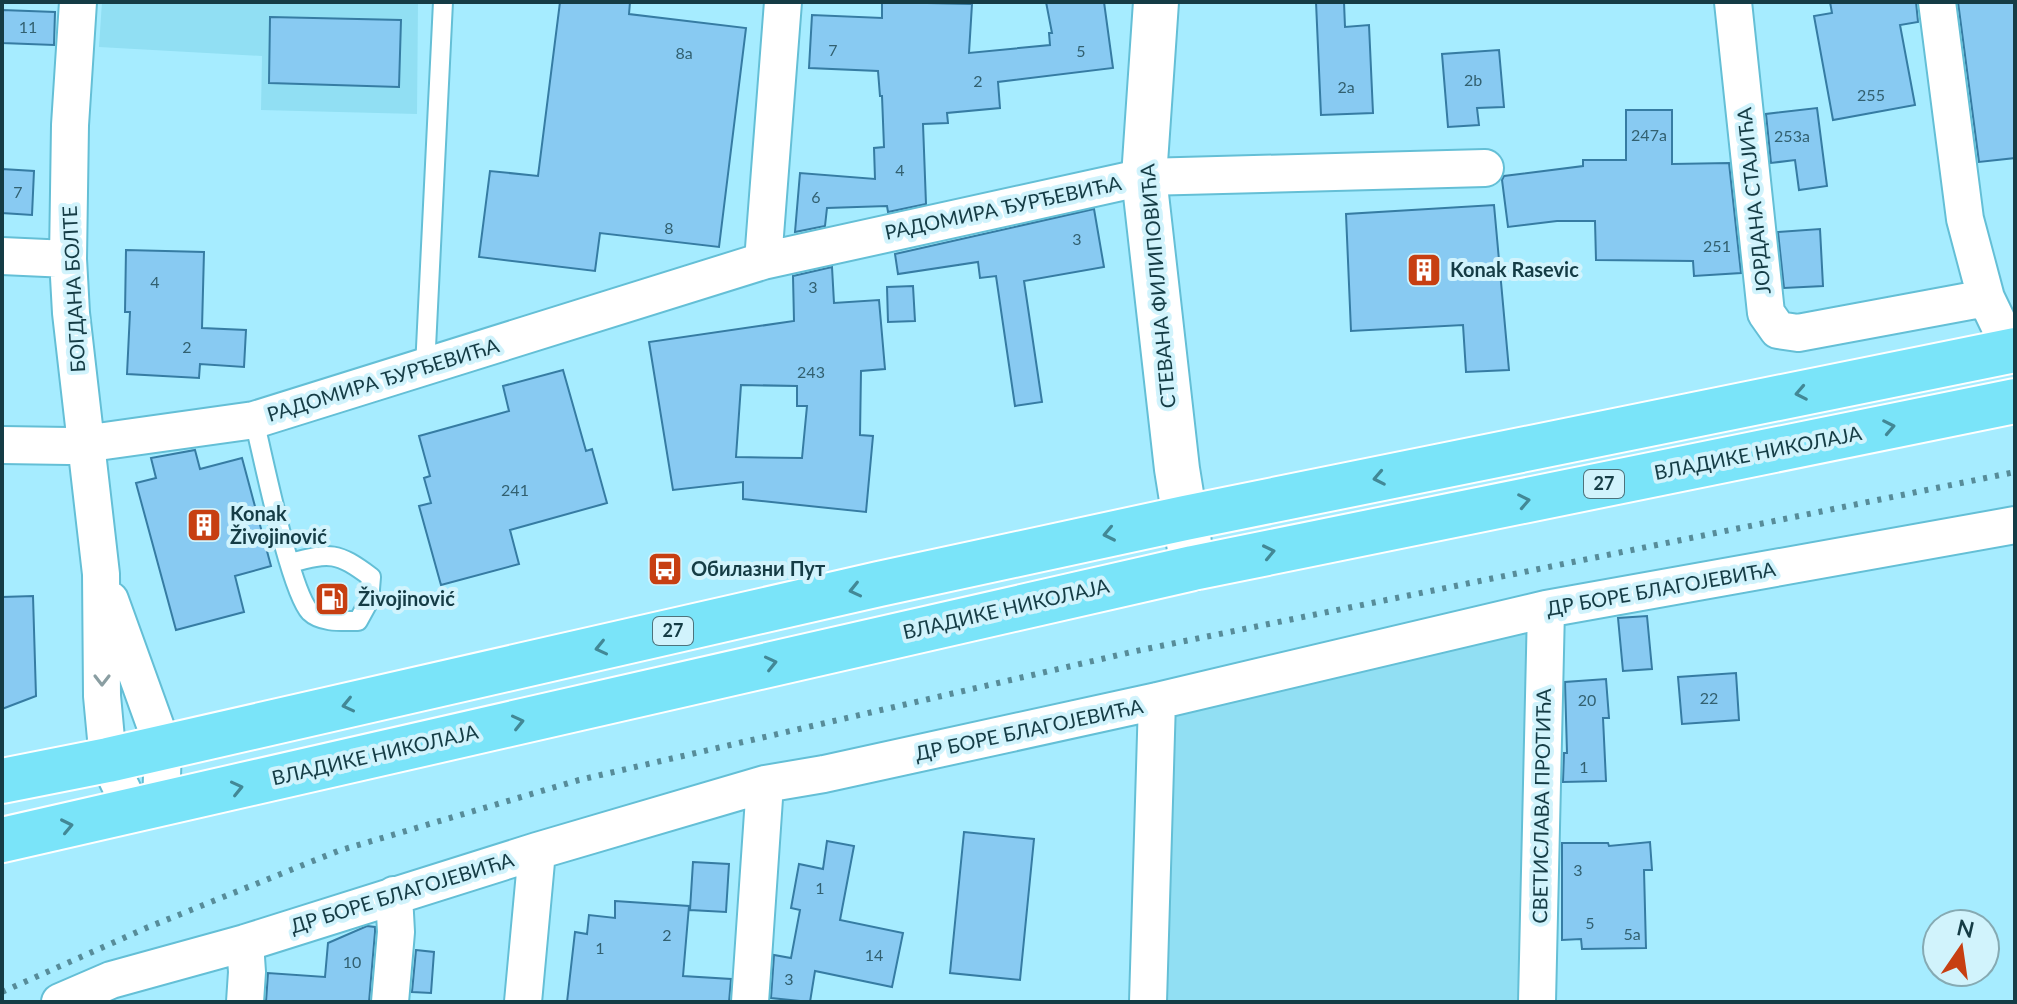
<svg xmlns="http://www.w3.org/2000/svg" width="2017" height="1004" font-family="Lato,sans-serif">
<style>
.built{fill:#91dff3}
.building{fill:#88caf2;stroke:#367ca3;stroke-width:2;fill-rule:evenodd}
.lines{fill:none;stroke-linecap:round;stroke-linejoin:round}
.service-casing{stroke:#64bfd6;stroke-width:22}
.minor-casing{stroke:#64bfd6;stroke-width:40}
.tertiary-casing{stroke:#64bfd6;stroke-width:48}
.primary-casing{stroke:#fff;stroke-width:48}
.service{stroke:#fff;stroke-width:18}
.minor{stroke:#fff;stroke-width:36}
.tertiary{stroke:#fff;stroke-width:44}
.primary{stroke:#7ae4f9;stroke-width:44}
.rail{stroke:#578c99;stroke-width:6;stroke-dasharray:4 8;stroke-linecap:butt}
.oneway{stroke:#428896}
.oneway2{stroke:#8a9ea2}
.labels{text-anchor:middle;stroke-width:8;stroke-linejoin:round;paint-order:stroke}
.number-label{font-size:16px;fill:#326070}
.shield{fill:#d1f3fc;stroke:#4d737c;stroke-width:2}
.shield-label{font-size:18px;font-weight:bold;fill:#153c45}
.street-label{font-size:20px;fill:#153c45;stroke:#d1f3fc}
.poi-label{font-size:20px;font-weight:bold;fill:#153c45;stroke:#d1f3fc;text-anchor:start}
</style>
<rect width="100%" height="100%" fill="#a6ecff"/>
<path class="built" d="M 102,2 L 418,2 L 417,114 L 261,110 L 262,56 L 99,47 Z
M 1546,609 L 1537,1002 L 1148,1002 L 1157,701 Z"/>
<path class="building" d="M 560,2 L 630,2 L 629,14 L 746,28 L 719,247 L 600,233 L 595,271 L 479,257 L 490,171 L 538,176 Z
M 882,2 L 972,4 L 969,53 L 1050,45 L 1049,33 L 1052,33 L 1046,2 L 1104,2 L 1113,68 L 998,82 L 1000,108 L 947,113 L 948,123 L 923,124 L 926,204 L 888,212 L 887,206 L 827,208 L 825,226 L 795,232 L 800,173 L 875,179 L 874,148 L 884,147 L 882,96 L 880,96 L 878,71 L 809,68 L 812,15 L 882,18 Z
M 1316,2 L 1344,2 L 1345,27 L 1369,25 L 1373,113 L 1321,115 Z
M 1830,2 L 1916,2 L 1918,22 L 1900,25 L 1915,105 L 1833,120 L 1814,16 L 1832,13 Z
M 1958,2 L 2015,2 L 2015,158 L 1979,162 Z
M 2,10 L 55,12 L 54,45 L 2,43 Z
M 270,17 L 401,20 L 399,87 L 269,83 Z
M 1499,50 L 1504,107 L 1477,108 L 1479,125 L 1448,127 L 1442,54 Z
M 1817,108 L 1827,186 L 1799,190 L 1795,160 L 1771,163 L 1766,114 Z
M 1626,110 L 1672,110 L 1672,164 L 1729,163 L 1741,273 L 1694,276 L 1693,261 L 1596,260 L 1595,221 L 1557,221 L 1508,227 L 1502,180 L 1504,176 L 1583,166 L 1583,160 L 1626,160 Z
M 2,169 L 34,171 L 32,215 L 2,213 Z
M 1494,205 L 1509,370 L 1466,372 L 1463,325 L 1351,331 L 1346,214 Z
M 1094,209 L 1104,267 L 1024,281 L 1042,402 L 1015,406 L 996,276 L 980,278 L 978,262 L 898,274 L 895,254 Z
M 1820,229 L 1823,286 L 1784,288 L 1778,232 Z
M 126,250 L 204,252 L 202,328 L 246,330 L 244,367 L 200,364 L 199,378 L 127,374 L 130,312 L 125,312 Z
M 832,267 L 834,303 L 879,300 L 885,369 L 861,371 L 860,435 L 873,436 L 866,512 L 743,499 L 743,482 L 673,490 L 649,342 L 794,321 L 793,276 ZM 741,385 L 797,386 L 797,406 L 807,406 L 802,458 L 736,457 Z
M 913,286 L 915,321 L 888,322 L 887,287 Z
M 563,370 L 586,451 L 592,449 L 607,503 L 510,530 L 519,564 L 441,585 L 419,506 L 431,503 L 424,478 L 430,476 L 419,436 L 509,411 L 503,386 Z
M 195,450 L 200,469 L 242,458 L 271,566 L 235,576 L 244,612 L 176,630 L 136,483 L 156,478 L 151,458 Z
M 33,596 L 36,696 L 2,709 L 2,597 Z
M 1647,616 L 1652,669 L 1623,671 L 1618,618 Z
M 1736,673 L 1739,720 L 1682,724 L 1678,677 Z
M 1606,679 L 1609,718 L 1603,718 L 1606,781 L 1563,782 L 1564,753 L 1567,753 L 1565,682 Z
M 964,832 L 1034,839 L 1020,980 L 950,973 Z
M 827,841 L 854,846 L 840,920 L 903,933 L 892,987 L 815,971 L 810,1002 L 771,998 L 774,955 L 791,958 L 800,910 L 791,908 L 799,864 L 823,869 Z
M 1650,842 L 1652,870 L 1644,870 L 1646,948 L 1582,949 L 1581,939 L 1562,940 L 1562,843 L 1608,843 L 1609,846 Z
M 693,862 L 729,864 L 726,912 L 690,910 Z
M 615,901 L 689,906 L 683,976 L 731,979 L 729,1002 L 567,1002 L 575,932 L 587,934 L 589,915 L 615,918 Z
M 367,926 L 375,927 L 375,932 L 369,1002 L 266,1002 L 268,973 L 325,977 L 328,943 Z
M 416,950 L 434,952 L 431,993 L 412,992 Z"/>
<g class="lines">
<g class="service-casing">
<path id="service" d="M 425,368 L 443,2
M 254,420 C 263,456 290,591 310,612 C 321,623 344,621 358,621 L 369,601 L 371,577 C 337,552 331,552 290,563"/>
</g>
<g class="minor-casing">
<path id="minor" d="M 78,2 L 70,125 L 68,259 L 71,313 L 101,574 L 102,696 L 108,760 L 133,812
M 1733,2 L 1766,313 L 1778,330 L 1798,333 L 1986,298
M 1937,2 L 1965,219 L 1986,298 L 2011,350
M 2,256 L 68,259
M 763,261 L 783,2
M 2,445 L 69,446 L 254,420 L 763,261 L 1144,177 L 1485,168
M 110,600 L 163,747 L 161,805
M 60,1002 L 111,980 L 245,943 L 537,851 L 765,784 L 824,774 L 1157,701 L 1546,609 L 2015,525
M 245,1002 L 247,972 L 245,943
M 390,1002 L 396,932 L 394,895
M 523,1002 L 537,851
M 750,1002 L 765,784
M 1148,1002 L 1157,701
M 1537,1002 L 1546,609"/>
</g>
<g class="tertiary-casing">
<path id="tertiary" d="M 1156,2 L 1144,177 L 1177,469 L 1193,568"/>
</g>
<g class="primary-casing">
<path id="primary" d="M 2,781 L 108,760 L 879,584 L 1185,518 L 2015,350
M 2,840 L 1193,568 L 2015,401"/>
</g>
<use href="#service" class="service"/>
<use href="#minor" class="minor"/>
<use href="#tertiary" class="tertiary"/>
<use href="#primary" class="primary"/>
<path class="rail" d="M 2,992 L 146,928 L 338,851 L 579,780 L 1136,651 L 2015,472"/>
</g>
<defs><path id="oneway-chevron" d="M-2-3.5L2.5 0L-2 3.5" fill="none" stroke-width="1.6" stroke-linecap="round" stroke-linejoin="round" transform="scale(2)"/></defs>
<g class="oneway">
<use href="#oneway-chevron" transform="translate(1801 393) rotate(169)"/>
<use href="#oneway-chevron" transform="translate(1889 427) rotate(-11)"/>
<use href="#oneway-chevron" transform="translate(1379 478) rotate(169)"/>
<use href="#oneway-chevron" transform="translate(1524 501) rotate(-11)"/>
<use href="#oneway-chevron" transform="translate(1109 534) rotate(168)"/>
<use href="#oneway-chevron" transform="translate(1269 552) rotate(-12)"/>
<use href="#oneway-chevron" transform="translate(855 590) rotate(167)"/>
<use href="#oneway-chevron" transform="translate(601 648) rotate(167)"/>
<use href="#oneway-chevron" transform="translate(771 663) rotate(-13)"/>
<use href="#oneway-chevron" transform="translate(348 705) rotate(167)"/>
<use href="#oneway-chevron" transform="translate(518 722) rotate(-13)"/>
<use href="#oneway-chevron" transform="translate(237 788) rotate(-13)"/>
<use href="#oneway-chevron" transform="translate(67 826) rotate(-12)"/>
</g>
<use class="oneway2" href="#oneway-chevron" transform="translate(102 680) rotate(90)"/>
<defs>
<g id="building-square" transform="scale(1.8)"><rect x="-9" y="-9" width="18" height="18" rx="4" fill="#c73f12" stroke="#d1f3fc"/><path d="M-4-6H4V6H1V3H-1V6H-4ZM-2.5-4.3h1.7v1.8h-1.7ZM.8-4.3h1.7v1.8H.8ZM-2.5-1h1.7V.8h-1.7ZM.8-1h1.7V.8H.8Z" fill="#fff"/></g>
<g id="bus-square" transform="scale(1.8)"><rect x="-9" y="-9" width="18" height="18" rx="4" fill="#c73f12" stroke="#d1f3fc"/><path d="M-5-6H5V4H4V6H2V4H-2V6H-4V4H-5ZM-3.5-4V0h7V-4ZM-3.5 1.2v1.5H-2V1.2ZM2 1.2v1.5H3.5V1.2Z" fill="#fff"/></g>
<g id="fuel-square" transform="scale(1.8)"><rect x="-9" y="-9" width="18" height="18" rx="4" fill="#c73f12" stroke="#d1f3fc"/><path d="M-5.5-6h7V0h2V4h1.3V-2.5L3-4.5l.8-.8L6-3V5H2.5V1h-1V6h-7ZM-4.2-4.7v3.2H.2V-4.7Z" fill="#fff"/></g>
</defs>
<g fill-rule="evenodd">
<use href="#building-square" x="1424" y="270"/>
<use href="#building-square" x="204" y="525"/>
<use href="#bus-square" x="665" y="569"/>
<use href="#fuel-square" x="332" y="599"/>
</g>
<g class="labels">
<g class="number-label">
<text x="28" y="33">11</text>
<text x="833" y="56">7</text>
<text x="1081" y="57">5</text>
<text x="684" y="59">8a</text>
<text x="1473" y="86">2b</text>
<text x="978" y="87">2</text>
<text x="1346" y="93">2a</text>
<text x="1871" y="101">255</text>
<text x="1649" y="141">247a</text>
<text x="1792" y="142">253a</text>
<text x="900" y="176">4</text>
<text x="18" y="198">7</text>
<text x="816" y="203">6</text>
<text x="669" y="234">8</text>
<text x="1077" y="245">3</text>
<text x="1717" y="252">251</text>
<text x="155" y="288">4</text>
<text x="813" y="293">3</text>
<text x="187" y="353">2</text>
<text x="811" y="378">243</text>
<text x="515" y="496">241</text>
<text x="1709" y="704">22</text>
<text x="1587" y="706">20</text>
<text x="1584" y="773">1</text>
<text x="1578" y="876">3</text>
<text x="820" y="894">1</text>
<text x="1590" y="929">5</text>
<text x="1632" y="940">5a</text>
<text x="667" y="941">2</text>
<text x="600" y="954">1</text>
<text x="874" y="961">14</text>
<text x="352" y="968">10</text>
<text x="789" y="985">3</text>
</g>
<g class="shield">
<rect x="1584" y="470" width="40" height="28" rx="6"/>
<rect x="653" y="617" width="40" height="28" rx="6"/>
</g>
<g class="shield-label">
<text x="1604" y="490">27</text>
<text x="673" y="637">27</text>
</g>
<g class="street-label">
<text transform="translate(1754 201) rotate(-96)" y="7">ЈОРДАНА СТАЈИЋА</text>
<text transform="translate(1003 208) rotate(-12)" y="7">РАДОМИРА ЂУРЂЕВИЋА</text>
<text transform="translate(1158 286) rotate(-95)" y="7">СТЕВАНА ФИЛИПОВИЋА</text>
<text transform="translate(74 289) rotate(-93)" y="7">БОГДАНА БОЛТЕ</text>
<text transform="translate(383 380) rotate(-17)" y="7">РАДОМИРА ЂУРЂЕВИЋА</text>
<text transform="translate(1758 453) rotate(-11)" y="7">ВЛАДИКЕ НИКОЛАЈА</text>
<text transform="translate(1661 589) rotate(-10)" y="7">ДР БОРЕ БЛАГОЈЕВИЋА</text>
<text transform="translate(1006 609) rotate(-13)" y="7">ВЛАДИКЕ НИКОЛАЈА</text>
<text transform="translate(1029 730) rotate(-12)" y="7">ДР БОРЕ БЛАГОЈЕВИЋА</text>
<text transform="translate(375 755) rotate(-13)" y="7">ВЛАДИКЕ НИКОЛАЈА</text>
<text transform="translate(1542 806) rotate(-89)" y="7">СВЕТИСЛАВА ПРОТИЋА</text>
<text transform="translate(402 893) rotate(-17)" y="7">ДР БОРЕ БЛАГОЈЕВИЋА</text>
</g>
<g class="poi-label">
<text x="1450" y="277">Konak Rasevic</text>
<text x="230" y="521">Konak<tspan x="230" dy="23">Živojinović</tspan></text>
<text x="691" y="576">Обилазни Пут</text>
<text x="358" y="606">Živojinović</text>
</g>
</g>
<rect width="2017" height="1004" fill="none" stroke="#153c45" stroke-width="8"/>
<g transform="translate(1961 948) rotate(13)"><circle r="38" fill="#d1f3fc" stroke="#86aab3" stroke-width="2"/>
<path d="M0-6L14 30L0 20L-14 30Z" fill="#c73f12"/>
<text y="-12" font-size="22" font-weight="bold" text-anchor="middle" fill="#153c45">N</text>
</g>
</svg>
